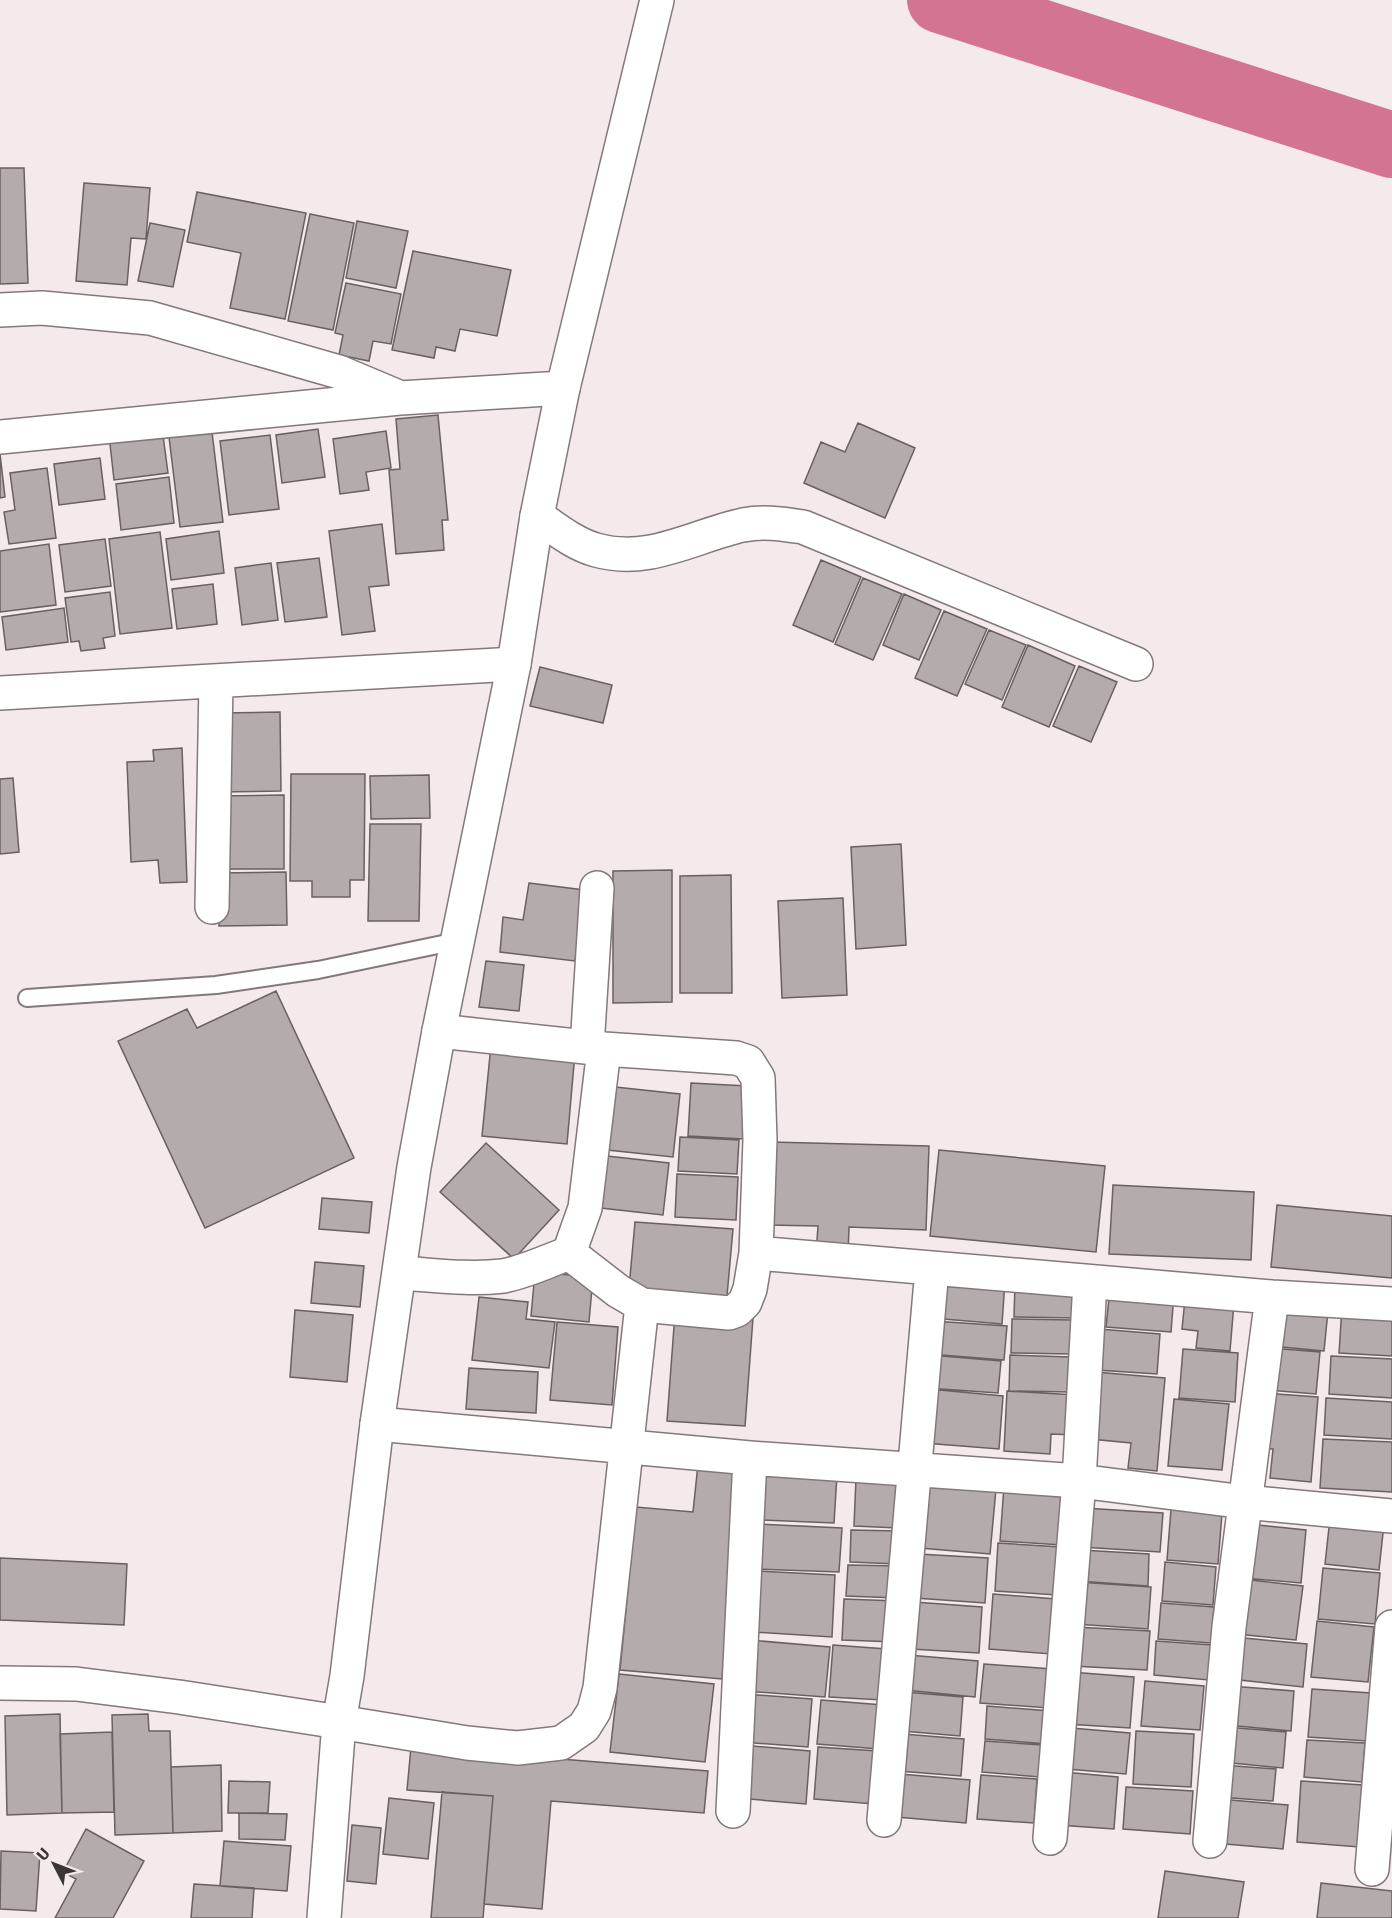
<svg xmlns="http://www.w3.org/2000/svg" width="1392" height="1918" font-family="'Fira Sans',sans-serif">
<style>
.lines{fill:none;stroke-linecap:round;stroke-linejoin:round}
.river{stroke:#d37590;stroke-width:66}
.building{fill:#b4abad;stroke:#696062;stroke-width:1.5}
.service-casing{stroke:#82797b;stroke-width:20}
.minor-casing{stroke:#82797b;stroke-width:36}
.tertiary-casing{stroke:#82797b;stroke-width:36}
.service{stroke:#fff;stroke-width:16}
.minor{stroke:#fff;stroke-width:33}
.tertiary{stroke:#fff;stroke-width:33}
</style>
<rect width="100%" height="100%" fill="#f4eaec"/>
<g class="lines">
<path class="river" d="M 940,0 L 1392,145"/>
</g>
<path class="building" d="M 0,168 L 24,168 L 28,283 L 0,284 Z
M 84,183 L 150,188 L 146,239 L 131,238 L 127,285 L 76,281 Z
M 197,192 L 306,213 L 285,319 L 230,308 L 241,253 L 187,242 Z
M 310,214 L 354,223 L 333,330 L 288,321 Z
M 357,221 L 408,231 L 396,288 L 346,278 Z
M 150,223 L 185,230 L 173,287 L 138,281 Z
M 413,251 L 511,270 L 497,336 L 460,329 L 455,351 L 436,347 L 434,358 L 392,350 Z
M 346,283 L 401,294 L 391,344 L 373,341 L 369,361 L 339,355 L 343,335 L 335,333 Z
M 438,415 L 448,520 L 442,520 L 444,550 L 396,554 L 389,470 L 400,469 L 396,419 Z
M 858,423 L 915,448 L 885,518 L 804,483 L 821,442 L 845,452 Z
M 211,424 L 223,522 L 180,527 L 168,429 Z
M 162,428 L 168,473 L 114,480 L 109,435 Z
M 318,429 L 325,477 L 282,483 L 276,435 Z
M 386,431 L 391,468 L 366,472 L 369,490 L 340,494 L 333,439 Z
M 270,435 L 279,509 L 229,515 L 220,441 Z
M 0,454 L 5,497 L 0,498 Z
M 100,458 L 105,499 L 59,505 L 54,464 Z
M 47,468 L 56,538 L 9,544 L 4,512 L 15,510 L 10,473 Z
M 169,477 L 174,523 L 121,530 L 116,484 Z
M 382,524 L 389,585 L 369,587 L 375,631 L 342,635 L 329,531 Z
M 219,531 L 224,573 L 171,580 L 166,539 Z
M 160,532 L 172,628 L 120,634 L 109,539 Z
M 105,539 L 111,586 L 65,592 L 59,545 Z
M 49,544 L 56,605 L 0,612 L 0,551 Z
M 319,558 L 327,617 L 285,622 L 277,563 Z
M 821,560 L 861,577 L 833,642 L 793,625 Z
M 271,563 L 278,620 L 242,625 L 235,568 Z
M 863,578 L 902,594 L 873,660 L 835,644 Z
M 213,584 L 217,624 L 177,629 L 172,589 Z
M 110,592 L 115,636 L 103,638 L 105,648 L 81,651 L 79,641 L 71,642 L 65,598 Z
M 904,594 L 941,610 L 919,660 L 883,645 Z
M 64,608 L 68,642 L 6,650 L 2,617 Z
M 944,611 L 987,629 L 957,696 L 915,678 Z
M 989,630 L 1026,645 L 1002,700 L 965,684 Z
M 1028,645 L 1075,666 L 1049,727 L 1002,707 Z
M 1079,666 L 1117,682 L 1091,742 L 1053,726 Z
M 540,667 L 612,685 L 603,723 L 530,706 Z
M 280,712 L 281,791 L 220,792 L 218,713 Z
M 182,748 L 187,882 L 160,883 L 158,860 L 131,862 L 127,762 L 154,761 L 153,750 Z
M 291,774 L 365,774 L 364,880 L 350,880 L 350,897 L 312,897 L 312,881 L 290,881 Z
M 429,775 L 430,818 L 371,819 L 370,776 Z
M 13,778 L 19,852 L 0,854 L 0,779 Z
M 284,795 L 284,869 L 218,869 L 217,796 Z
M 370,824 L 421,824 L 419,921 L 368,921 Z
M 901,844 L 906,945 L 856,949 L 851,847 Z
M 672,870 L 672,1002 L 613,1003 L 613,871 Z
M 286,872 L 287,925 L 219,926 L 219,873 Z
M 731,875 L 732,993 L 680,993 L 680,876 Z
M 529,883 L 584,890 L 575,961 L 500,952 L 503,917 L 523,920 Z
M 843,898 L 847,995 L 782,998 L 778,901 Z
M 486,961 L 524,965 L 519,1011 L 479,1007 Z
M 276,991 L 354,1158 L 205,1228 L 118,1041 L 187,1009 L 197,1028 Z
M 491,1045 L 575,1053 L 567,1144 L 482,1136 Z
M 691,1083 L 747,1086 L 744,1139 L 688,1136 Z
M 606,1086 L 680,1094 L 673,1157 L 598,1149 Z
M 680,1137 L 739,1140 L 737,1174 L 678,1171 Z
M 771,1142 L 929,1146 L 926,1230 L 849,1227 L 848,1256 L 816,1254 L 818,1226 L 768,1225 Z
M 486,1143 L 559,1210 L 514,1259 L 440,1192 Z
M 939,1150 L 1105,1166 L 1096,1252 L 930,1236 Z
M 598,1155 L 669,1163 L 663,1215 L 592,1207 Z
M 677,1174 L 738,1177 L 736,1220 L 675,1217 Z
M 1113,1185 L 1254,1192 L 1251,1260 L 1109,1254 Z
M 322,1198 L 372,1202 L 369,1233 L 319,1229 Z
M 1277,1205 L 1392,1216 L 1392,1278 L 1271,1267 Z
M 635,1222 L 733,1229 L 727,1296 L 629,1288 Z
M 315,1262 L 364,1266 L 360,1307 L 311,1303 Z
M 535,1272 L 593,1277 L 589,1322 L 531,1316 Z
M 935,1275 L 1005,1281 L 1002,1324 L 932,1318 Z
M 1015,1284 L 1077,1284 L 1076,1318 L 1014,1317 Z
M 1110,1289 L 1174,1294 L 1171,1332 L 1106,1327 Z
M 479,1297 L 528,1302 L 526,1319 L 555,1322 L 549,1368 L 472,1360 Z
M 1185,1299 L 1234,1303 L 1230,1351 L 1196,1348 L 1198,1331 L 1182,1329 Z
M 1274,1306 L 1328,1311 L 1324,1351 L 1271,1346 Z
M 1342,1307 L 1392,1310 L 1392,1356 L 1339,1353 Z
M 295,1310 L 353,1315 L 347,1382 L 290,1377 Z
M 675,1313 L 753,1318 L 745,1426 L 667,1421 Z
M 1012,1319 L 1072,1320 L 1071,1354 L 1011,1353 Z
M 933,1321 L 1007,1326 L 1004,1360 L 929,1354 Z
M 557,1322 L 618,1327 L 612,1405 L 550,1400 Z
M 1099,1329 L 1160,1334 L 1157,1374 L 1096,1370 Z
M 1269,1348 L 1320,1352 L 1316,1394 L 1266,1390 Z
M 1183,1349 L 1238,1353 L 1235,1402 L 1179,1398 Z
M 930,1355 L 1001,1361 L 998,1393 L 927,1388 Z
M 1010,1355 L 1071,1357 L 1070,1392 L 1009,1391 Z
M 1331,1356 L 1392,1359 L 1392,1398 L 1329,1394 Z
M 469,1368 L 538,1372 L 536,1413 L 466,1409 Z
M 1095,1372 L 1165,1378 L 1157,1471 L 1128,1468 L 1131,1443 L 1090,1439 Z
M 929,1389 L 1003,1396 L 999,1449 L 924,1443 Z
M 1007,1391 L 1076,1395 L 1074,1435 L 1051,1434 L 1050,1454 L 1004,1451 Z
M 1265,1393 L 1318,1397 L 1311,1482 L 1270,1478 L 1273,1449 L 1259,1448 Z
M 1326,1398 L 1392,1402 L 1392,1439 L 1324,1435 Z
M 1174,1399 L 1229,1404 L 1222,1470 L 1168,1466 Z
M 1323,1439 L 1392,1442 L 1392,1492 L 1320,1488 Z
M 698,1464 L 742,1468 L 722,1679 L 620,1670 L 636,1507 L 693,1512 Z
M 762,1472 L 837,1475 L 834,1523 L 760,1520 Z
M 856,1478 L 900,1480 L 898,1528 L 854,1526 Z
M 925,1483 L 996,1489 L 990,1554 L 920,1548 Z
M 1004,1486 L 1066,1490 L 1062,1545 L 1000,1541 Z
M 1084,1508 L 1163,1513 L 1160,1552 L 1081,1547 Z
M 1171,1509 L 1222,1513 L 1218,1564 L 1167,1560 Z
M 1330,1518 L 1384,1524 L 1379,1570 L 1325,1564 Z
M 759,1524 L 842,1528 L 839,1572 L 756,1569 Z
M 1249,1524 L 1306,1530 L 1301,1583 L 1244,1578 Z
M 851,1530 L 900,1531 L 898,1564 L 850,1562 Z
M 998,1543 L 1061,1547 L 1057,1595 L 995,1591 Z
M 1081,1550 L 1149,1554 L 1148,1586 L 1078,1581 Z
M 918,1554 L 988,1558 L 985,1603 L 915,1598 Z
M 0,1558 L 127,1564 L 124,1625 L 0,1620 Z
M 1165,1562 L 1216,1567 L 1213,1605 L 1162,1601 Z
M 848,1565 L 899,1566 L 897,1598 L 846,1596 Z
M 1323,1568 L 1380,1573 L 1375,1624 L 1318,1619 Z
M 757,1571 L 835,1575 L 832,1637 L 753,1632 Z
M 1242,1579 L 1303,1586 L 1296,1640 L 1236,1634 Z
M 1078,1582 L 1151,1587 L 1148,1629 L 1075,1624 Z
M 993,1594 L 1056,1599 L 1052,1654 L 989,1649 Z
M 844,1599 L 897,1601 L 896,1642 L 842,1640 Z
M 914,1602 L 982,1607 L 979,1653 L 911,1649 Z
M 1161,1603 L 1214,1607 L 1211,1643 L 1158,1639 Z
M 1317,1621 L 1374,1627 L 1368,1682 L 1311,1677 Z
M 1075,1627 L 1150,1631 L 1147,1670 L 1072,1666 Z
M 1234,1637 L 1307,1644 L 1303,1687 L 1230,1679 Z
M 749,1640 L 830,1647 L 825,1697 L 744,1691 Z
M 1156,1641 L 1212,1645 L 1209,1680 L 1154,1675 Z
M 833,1645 L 887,1649 L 883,1700 L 829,1697 Z
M 908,1655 L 978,1661 L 975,1697 L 905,1690 Z
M 984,1664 L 1052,1669 L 1049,1708 L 980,1703 Z
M 1070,1672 L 1134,1677 L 1130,1728 L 1066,1724 Z
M 619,1674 L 714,1684 L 705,1762 L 610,1752 Z
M 1145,1681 L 1204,1686 L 1200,1730 L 1141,1726 Z
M 1230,1686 L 1294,1691 L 1291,1731 L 1227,1725 Z
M 1312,1689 L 1371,1693 L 1367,1741 L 1308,1737 Z
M 905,1692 L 963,1697 L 960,1736 L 902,1731 Z
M 745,1694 L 812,1699 L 808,1747 L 741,1742 Z
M 821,1700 L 883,1705 L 879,1749 L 817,1744 Z
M 987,1706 L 1051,1711 L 1048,1744 L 985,1739 Z
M 60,1714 L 62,1813 L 7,1815 L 5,1716 Z
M 148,1714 L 149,1731 L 170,1731 L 173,1833 L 115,1835 L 112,1715 Z
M 1225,1727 L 1286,1732 L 1283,1768 L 1222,1762 Z
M 1071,1728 L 1130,1733 L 1126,1774 L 1067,1769 Z
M 1136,1731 L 1194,1734 L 1191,1787 L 1133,1784 Z
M 112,1732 L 114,1812 L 62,1813 L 60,1734 Z
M 903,1734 L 964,1739 L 961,1776 L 899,1771 Z
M 1307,1740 L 1365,1743 L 1362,1782 L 1304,1777 Z
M 985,1741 L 1043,1745 L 1040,1777 L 982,1772 Z
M 741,1745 L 810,1751 L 806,1804 L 737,1798 Z
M 411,1747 L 708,1771 L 704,1813 L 551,1801 L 542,1909 L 484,1904 L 493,1796 L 407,1790 Z
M 818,1747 L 878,1751 L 874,1804 L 814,1799 Z
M 221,1765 L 222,1831 L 173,1833 L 171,1767 Z
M 1222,1765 L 1276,1769 L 1273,1801 L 1219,1797 Z
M 1063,1772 L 1118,1777 L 1114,1829 L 1058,1825 Z
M 900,1774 L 970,1780 L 966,1823 L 896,1817 Z
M 981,1775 L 1037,1779 L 1034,1823 L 977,1819 Z
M 229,1781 L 270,1782 L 268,1813 L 228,1813 Z
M 1301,1781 L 1363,1785 L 1359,1847 L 1297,1842 Z
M 1126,1787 L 1193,1791 L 1190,1834 L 1123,1829 Z
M 442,1792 L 493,1796 L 483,1918 L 431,1918 Z
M 389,1798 L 434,1803 L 428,1859 L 383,1854 Z
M 1219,1799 L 1288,1805 L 1283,1849 L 1214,1843 Z
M 239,1813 L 287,1814 L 285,1840 L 239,1839 Z
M 352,1825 L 381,1828 L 376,1884 L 347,1881 Z
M 86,1829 L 144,1861 L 113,1918 L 55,1918 L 76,1879 L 63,1872 Z
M 224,1841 L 291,1846 L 287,1891 L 220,1886 Z
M 1,1851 L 40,1853 L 36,1911 L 0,1909 Z
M 1165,1871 L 1244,1882 L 1238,1918 L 1158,1918 Z
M 1321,1883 L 1392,1891 L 1392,1918 L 1317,1918 Z
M 194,1884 L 254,1888 L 252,1918 L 191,1918 Z"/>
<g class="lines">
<g class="service-casing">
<path id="service" d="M 27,998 L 216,985 L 318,970 L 457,941"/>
</g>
<g class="minor-casing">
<path id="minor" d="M 0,310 L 42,308 L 150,318 L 339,372 L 396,396
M 0,437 L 400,398 L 563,388
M 537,516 C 555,528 574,544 596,550 C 649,565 693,536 743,525 C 764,521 782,524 803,527 L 1136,664
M 0,693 L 514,664
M 212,907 L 216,681
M 587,1047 L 597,888
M 569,1253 L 585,1208 L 604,1049
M 756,1253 L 1272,1297 L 1392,1304
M 400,1273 C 434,1275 469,1280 503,1276 C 525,1272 548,1261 569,1253 L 618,1291 L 642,1305 L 729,1313 L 737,1310 L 745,1302 L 750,1289 L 756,1253 L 760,1140 L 758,1078 L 748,1062 L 736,1058 L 604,1049 L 439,1031
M 377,1424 L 750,1458 L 1079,1481 L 1245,1502 L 1392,1516
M 733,1811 L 750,1458
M 884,1820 L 932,1269
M 1050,1838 L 1079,1481 L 1090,1282
M 1210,1841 L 1229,1627 L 1272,1297
M 1372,1869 L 1392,1627
M 324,1918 L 339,1722 L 467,1743 L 518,1748 L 561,1743 L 584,1727 L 594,1711 L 600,1688 L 642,1305"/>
</g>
<g class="tertiary-casing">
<path id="tertiary" d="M 0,1683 L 76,1684 L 179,1697 L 339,1722 L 347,1676 L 377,1424 L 414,1167 L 439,1031 L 514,664 L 537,516 L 563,388 L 657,0"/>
</g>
<use href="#service" class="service"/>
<use href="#minor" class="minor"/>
<use href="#tertiary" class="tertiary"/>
</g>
<g transform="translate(54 1864) rotate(312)" stroke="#f4eaec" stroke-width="4.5" paint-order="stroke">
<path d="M0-4.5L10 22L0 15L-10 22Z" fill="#3a3637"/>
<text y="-9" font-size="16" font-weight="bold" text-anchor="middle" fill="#3a3637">U</text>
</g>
</svg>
